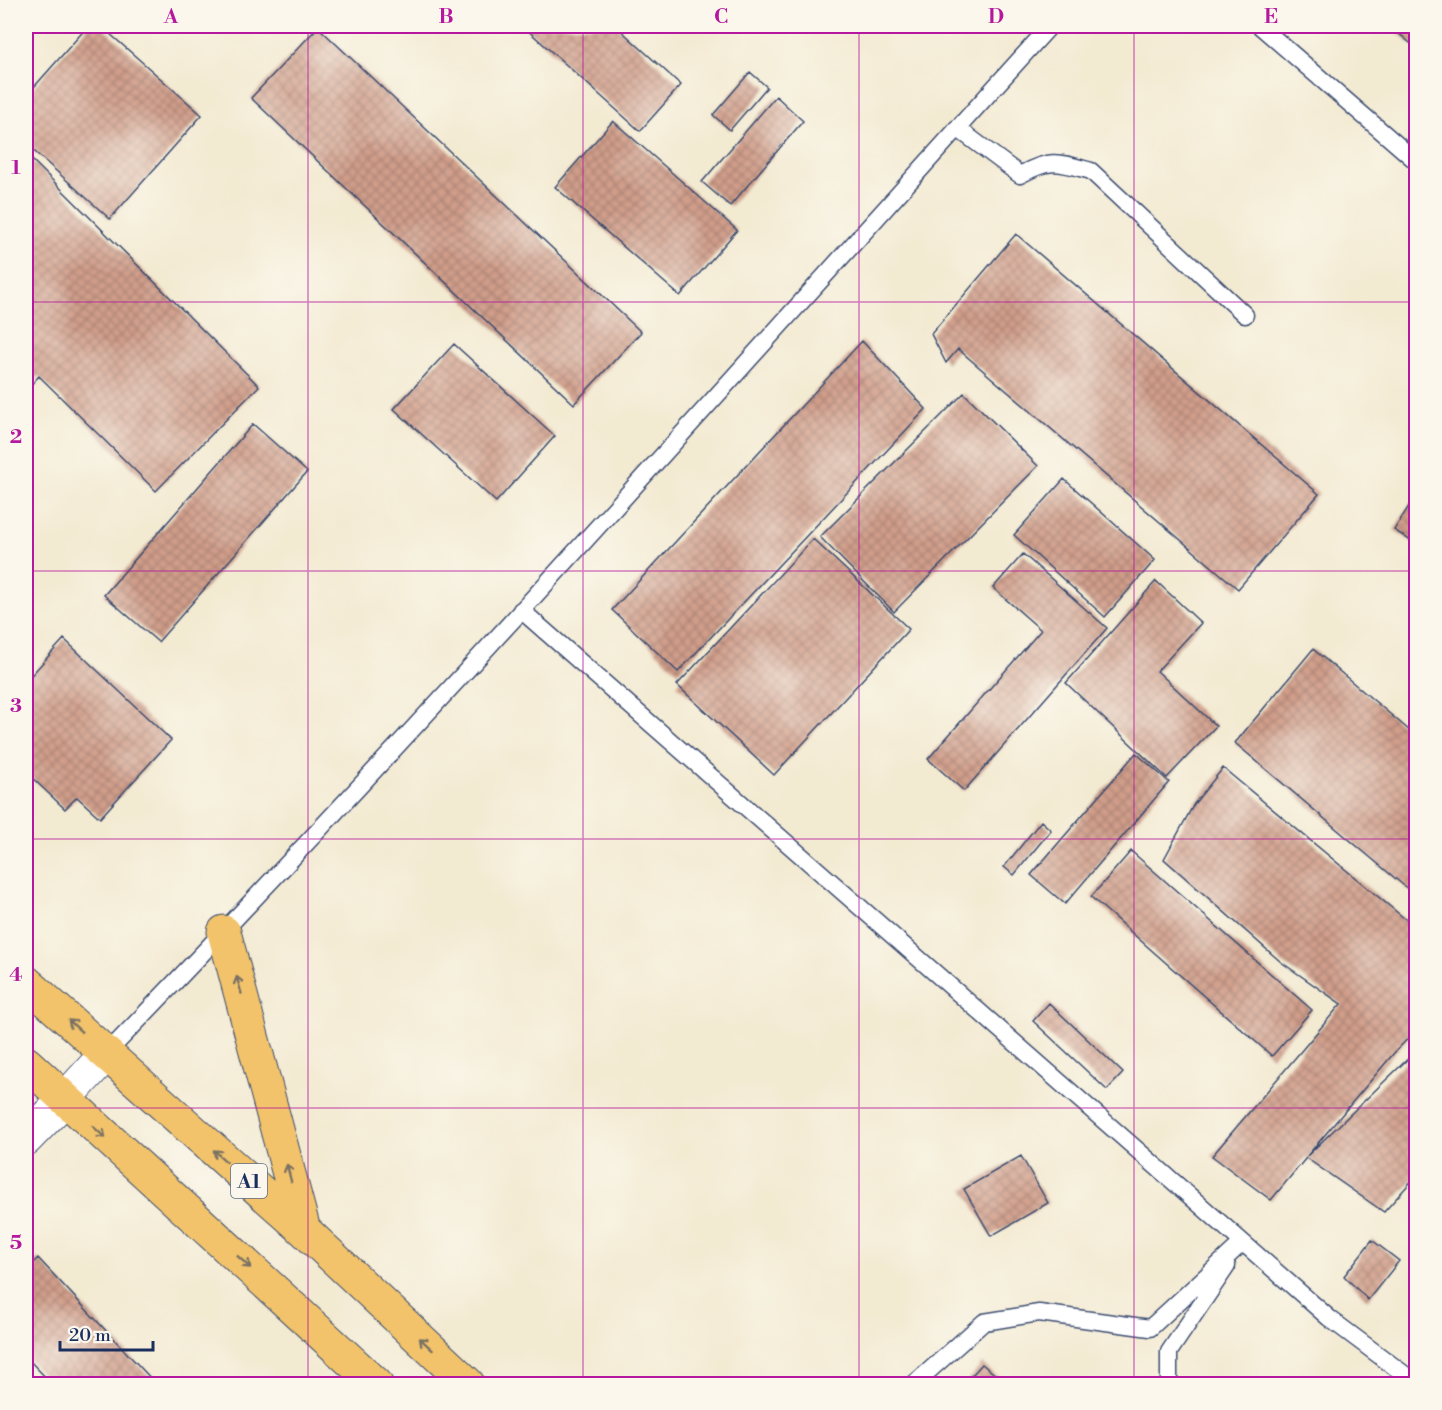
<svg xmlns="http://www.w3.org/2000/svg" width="1442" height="1410" font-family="'Libre Bodoni',serif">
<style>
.building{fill:url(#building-cross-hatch)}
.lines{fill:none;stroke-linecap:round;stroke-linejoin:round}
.lane-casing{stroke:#3b4b6f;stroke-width:19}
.street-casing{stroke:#3b4b6f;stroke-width:35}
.highway-casing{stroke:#3b4b6f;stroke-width:35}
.lane{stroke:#fff;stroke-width:16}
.street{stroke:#fff;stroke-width:33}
.highway{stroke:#f2c36a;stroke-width:33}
.oneway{stroke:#7c7263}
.grid{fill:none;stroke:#b5179e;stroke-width:1.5;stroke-opacity:0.55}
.labels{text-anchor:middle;stroke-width:4.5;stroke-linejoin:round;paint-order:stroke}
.shield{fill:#fbf7ec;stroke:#5e6b89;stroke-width:1.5}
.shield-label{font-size:20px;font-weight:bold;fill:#1b2f5e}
.neatline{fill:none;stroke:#b5179e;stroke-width:2}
.grid-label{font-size:20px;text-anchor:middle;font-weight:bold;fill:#b5179e}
</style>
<defs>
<pattern id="building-cross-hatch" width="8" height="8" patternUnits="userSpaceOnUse" patternTransform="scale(1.5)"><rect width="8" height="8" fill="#d19e8a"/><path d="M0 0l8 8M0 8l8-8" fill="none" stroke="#a98174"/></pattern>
</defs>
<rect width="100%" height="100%" fill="#fbf7ec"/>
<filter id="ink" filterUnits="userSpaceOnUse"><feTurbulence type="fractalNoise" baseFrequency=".0167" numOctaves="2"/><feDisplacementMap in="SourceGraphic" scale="12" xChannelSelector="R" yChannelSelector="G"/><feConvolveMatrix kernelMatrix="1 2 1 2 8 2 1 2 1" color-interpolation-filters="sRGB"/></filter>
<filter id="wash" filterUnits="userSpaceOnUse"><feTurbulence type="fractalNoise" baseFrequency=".008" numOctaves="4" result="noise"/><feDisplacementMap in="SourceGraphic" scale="24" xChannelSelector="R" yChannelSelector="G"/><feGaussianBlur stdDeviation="1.35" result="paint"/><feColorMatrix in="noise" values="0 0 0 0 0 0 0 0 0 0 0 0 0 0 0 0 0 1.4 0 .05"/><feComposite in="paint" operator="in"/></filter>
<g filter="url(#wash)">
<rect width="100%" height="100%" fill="#f3ead2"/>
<g id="blocks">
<path class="building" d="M 88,26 L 101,26 L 202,115 L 110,219 L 26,144 L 26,96 Z
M 523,26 L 616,26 L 681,85 L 640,131 Z
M 1390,26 L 1416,26 L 1416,48 Z
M 318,27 L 641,332 L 574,404 L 251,98 Z
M 750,72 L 767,87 L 730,130 L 713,115 Z
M 776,96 L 803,121 L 730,206 L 702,182 Z
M 613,121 L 737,230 L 680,296 L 555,187 Z
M 26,154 L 259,386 L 156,491 L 39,376 L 26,390 Z
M 1016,234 L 1319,494 L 1238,589 L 958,349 L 946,363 L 931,334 Z
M 862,341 L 926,409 L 678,672 L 612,610 Z
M 454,344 L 555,436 L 496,502 L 394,409 Z
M 964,393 L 1038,466 L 894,612 L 820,537 Z
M 253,424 L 307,472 L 158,642 L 104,595 Z
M 1064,479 L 1155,560 L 1105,617 L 1014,535 Z
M 1416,495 L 1416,533 L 1411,541 L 1394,530 Z
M 813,539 L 909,629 L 774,775 L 677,685 Z
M 1023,554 L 1107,628 L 964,791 L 928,759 L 1041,630 L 993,588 Z
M 1156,581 L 1201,623 L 1157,671 L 1216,726 L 1167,778 L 1066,683 Z
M 64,639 L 171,740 L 100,818 L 77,797 L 65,809 L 26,772 L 26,681 Z
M 1313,649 L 1416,736 L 1416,896 L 1235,743 Z
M 1136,753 L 1169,782 L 1065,904 L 1031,875 Z
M 1223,768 L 1416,928 L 1416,1030 L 1394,1053 L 1307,1156 L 1416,1051 L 1416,1176 L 1384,1212 L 1306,1158 L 1271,1200 L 1212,1156 L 1341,1004 L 1281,962 L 1164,859 L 1194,804 Z
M 1041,821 L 1051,830 L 1014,875 L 1004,867 Z
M 1131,851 L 1312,1010 L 1272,1056 L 1091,897 Z
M 1049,1003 L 1123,1073 L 1107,1090 L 1033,1021 Z
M 1021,1156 L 1048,1203 L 991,1236 L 964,1189 Z
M 1372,1240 L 1399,1261 L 1368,1300 L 1344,1276 Z
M 38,1258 L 156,1384 L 52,1384 L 26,1357 L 26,1270 Z
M 982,1364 L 1007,1384 L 964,1384 Z
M 26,1373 L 37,1384 L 26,1384 Z"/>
</g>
</g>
<g filter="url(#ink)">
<use href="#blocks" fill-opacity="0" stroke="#3b4b6f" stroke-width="1.5"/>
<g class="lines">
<g class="lane-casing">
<path id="lane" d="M 1260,26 L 1416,161
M 957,128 L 1020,175 C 1051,158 1058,162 1091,171 L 1245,315
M 521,610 L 1329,1318 L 1416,1383
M 106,1054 C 429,720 738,371 1050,26
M 914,1384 L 984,1322 L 1039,1313 L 1150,1328 L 1242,1243
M 1169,1384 L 1169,1352 L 1227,1266"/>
</g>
<g class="street-casing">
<path id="street" d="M 26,1139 L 64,1100 L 106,1054"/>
</g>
<g class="highway-casing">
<path id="highway" d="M 224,932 L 304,1230
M 26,982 L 304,1230 L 468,1384
M 26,1063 L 376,1384"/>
</g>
<use href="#lane" class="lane"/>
<use href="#street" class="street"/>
<use href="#highway" class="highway"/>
</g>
<defs><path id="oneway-shaft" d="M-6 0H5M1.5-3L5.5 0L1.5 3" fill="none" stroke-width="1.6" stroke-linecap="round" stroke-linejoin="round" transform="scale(1.5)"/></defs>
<g class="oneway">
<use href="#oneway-shaft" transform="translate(239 985) rotate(-106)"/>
<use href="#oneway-shaft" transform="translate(75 1026) rotate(-138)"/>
<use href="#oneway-shaft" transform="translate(99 1132) rotate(42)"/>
<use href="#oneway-shaft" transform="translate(220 1156) rotate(-138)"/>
<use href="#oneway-shaft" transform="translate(289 1173) rotate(-104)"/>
<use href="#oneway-shaft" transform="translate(244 1262) rotate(42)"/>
<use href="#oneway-shaft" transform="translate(426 1344) rotate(-137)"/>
</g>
</g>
<path class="grid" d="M 308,26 L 308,1384M 583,26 L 583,1384M 859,26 L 859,1384M 1134,26 L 1134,1384M 26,302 L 1416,302M 26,571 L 1416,571M 26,839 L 1416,839M 26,1108 L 1416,1108"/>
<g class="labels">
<rect class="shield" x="231" y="1164" width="36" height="34" rx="4.5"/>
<g class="shield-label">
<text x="249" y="1188">A1</text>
</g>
</g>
<rect width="1442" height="1410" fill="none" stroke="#fbf7ec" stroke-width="66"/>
<path d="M60 1341v9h93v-9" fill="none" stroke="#1b2f5e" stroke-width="3"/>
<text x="69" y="1341" font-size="18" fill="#1b2f5e" stroke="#fbf7ec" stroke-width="4.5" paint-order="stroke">20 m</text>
<rect x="33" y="33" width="1376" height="1344" class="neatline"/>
<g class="grid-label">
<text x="171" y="23">A</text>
<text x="446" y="23">B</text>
<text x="721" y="23">C</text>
<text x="996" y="23">D</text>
<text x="1271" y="23">E</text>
<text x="16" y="174">1</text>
<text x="16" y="443">2</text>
<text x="16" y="712">3</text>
<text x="16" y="981">4</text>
<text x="16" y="1249">5</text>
</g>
</svg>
